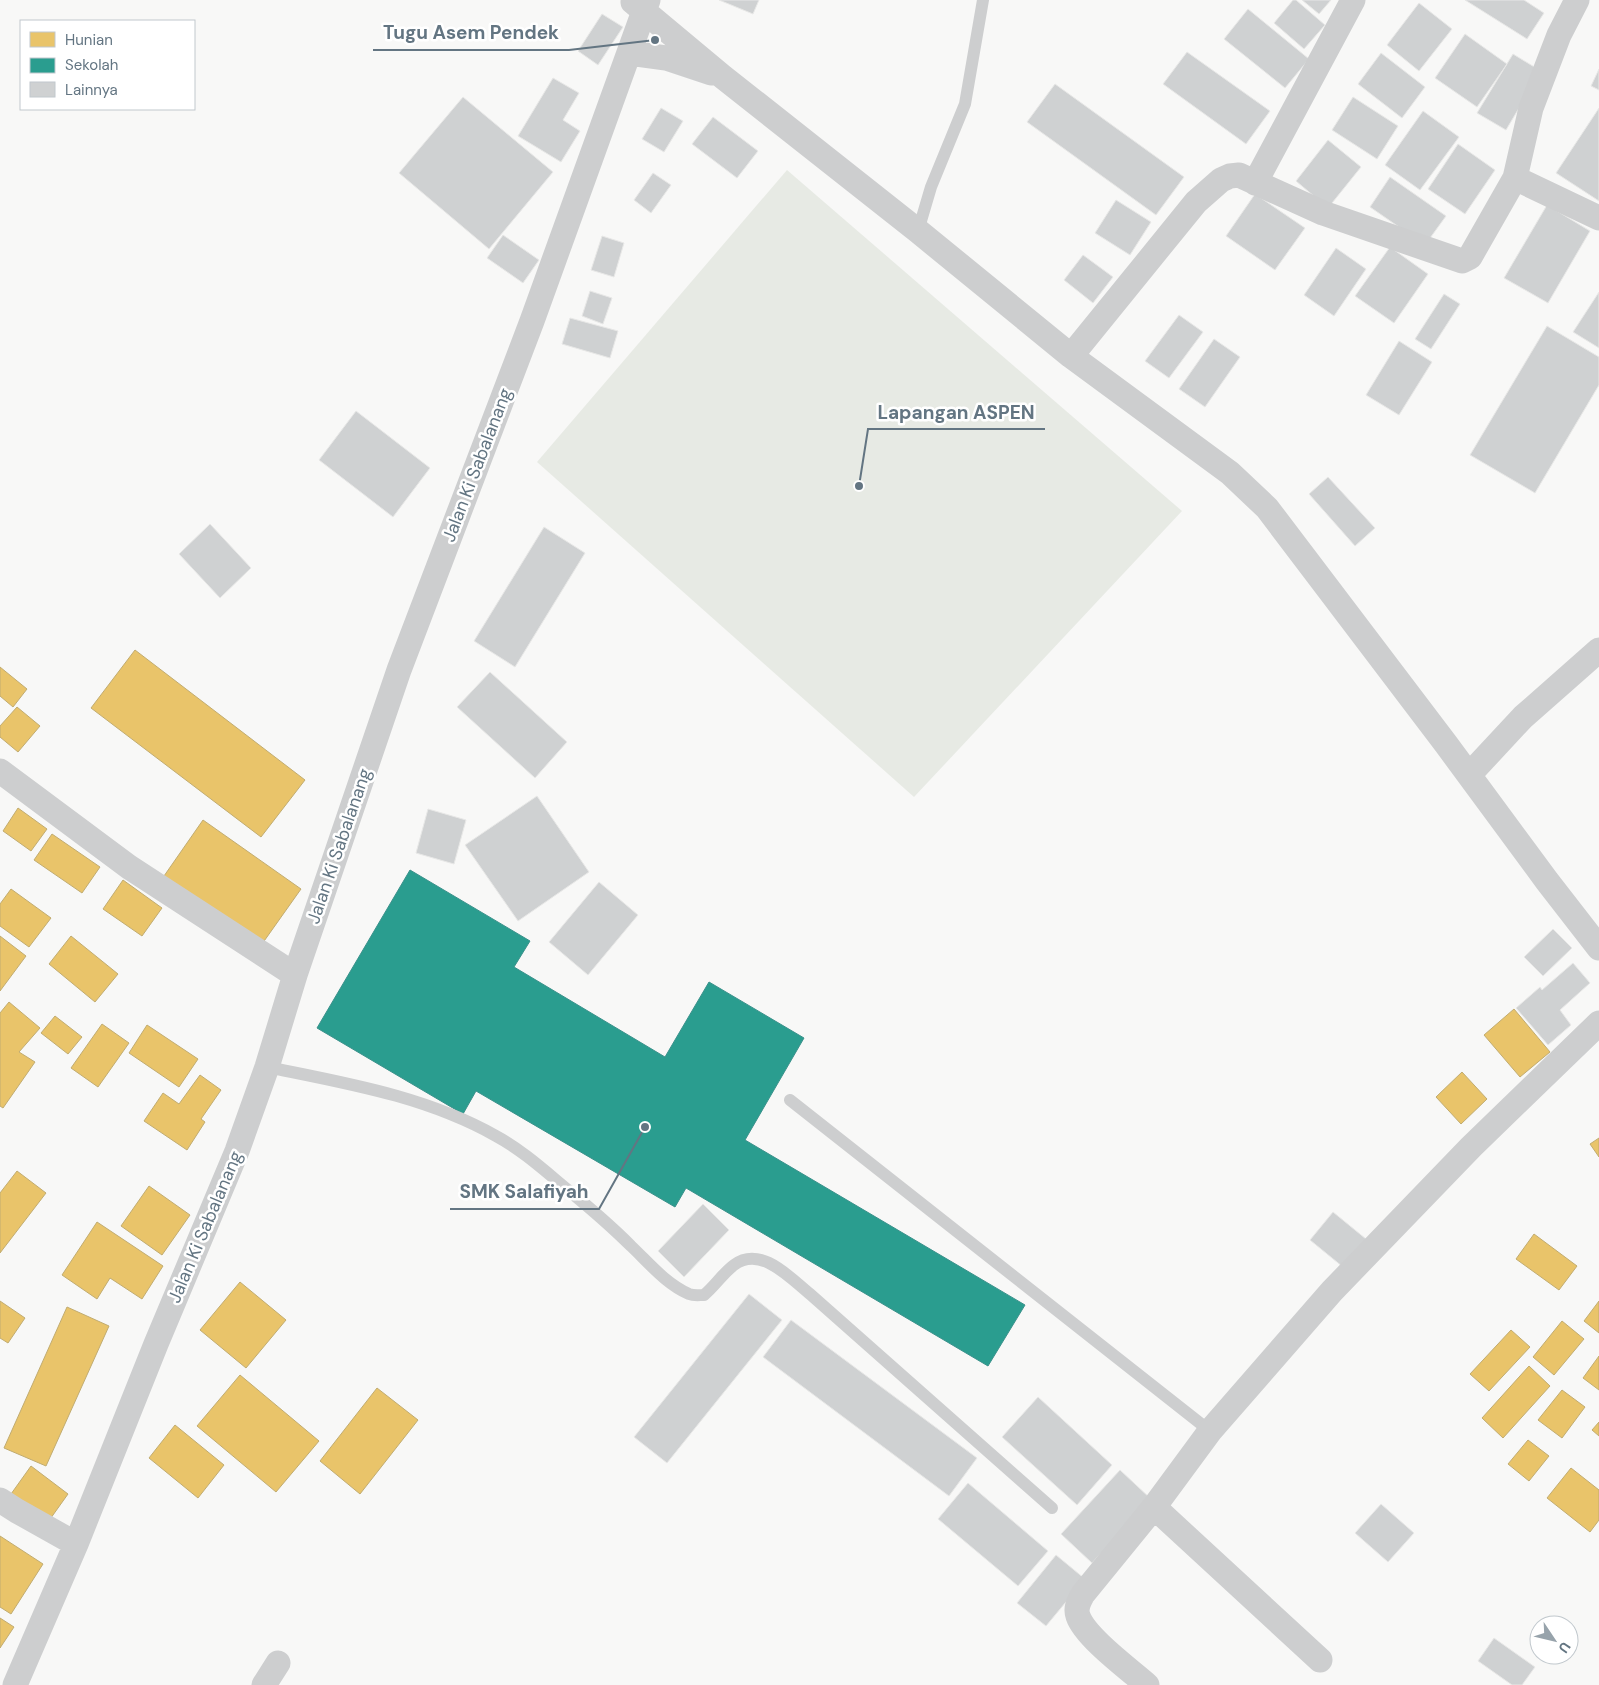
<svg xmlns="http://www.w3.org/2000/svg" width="1599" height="1685" font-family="'DM Sans',sans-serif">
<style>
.green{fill:#e7eae4}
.homes{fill:#e9c46a;stroke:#c1ac71}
.schools{fill:#2a9d8f;stroke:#3b918b}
.building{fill:#cfd1d2;stroke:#e8e8e7}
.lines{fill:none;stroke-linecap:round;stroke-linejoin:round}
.lane{stroke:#cdcecf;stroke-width:12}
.street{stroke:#cdcecf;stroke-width:25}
.labels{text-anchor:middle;stroke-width:5;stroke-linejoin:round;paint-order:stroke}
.street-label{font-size:18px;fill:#637582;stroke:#fff}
.leader{fill:none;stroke:#637582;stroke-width:2}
.callout-dot{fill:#637582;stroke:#fff;stroke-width:2}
.callout-label{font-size:19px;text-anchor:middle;font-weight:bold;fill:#637582;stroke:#fff;stroke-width:5;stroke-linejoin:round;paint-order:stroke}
</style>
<rect width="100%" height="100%" fill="#f8f8f7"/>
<path class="green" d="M 787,170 L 1182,511 L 914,797 L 537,462 Z"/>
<path class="homes" d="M 135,650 L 305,780 L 261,837 L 91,708 Z
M 0,667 L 27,689 L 13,707 L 0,696 Z
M 17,707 L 40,726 L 18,752 L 0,737 L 0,726 Z
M 18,808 L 47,829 L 31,851 L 3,831 Z
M 203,820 L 301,889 L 262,944 L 164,876 Z
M 52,834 L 100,867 L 82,893 L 34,860 Z
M 123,880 L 162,908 L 142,936 L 103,909 Z
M 11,889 L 51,918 L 29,947 L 0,926 L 0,904 Z
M 0,936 L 26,956 L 0,991 Z
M 71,936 L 118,974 L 95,1002 L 49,964 Z
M 9,1002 L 40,1028 L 19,1052 L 35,1062 L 3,1108 L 0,1106 L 0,1013 Z
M 1514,1009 L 1550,1052 L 1520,1077 L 1484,1035 Z
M 55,1016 L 82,1037 L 68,1054 L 41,1033 Z
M 102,1024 L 129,1043 L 98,1087 L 71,1068 Z
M 147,1025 L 198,1059 L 179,1087 L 129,1053 Z
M 1462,1072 L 1487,1099 L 1461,1124 L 1436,1097 Z
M 200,1075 L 221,1090 L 201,1119 L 205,1122 L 187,1150 L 144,1121 L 163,1093 L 179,1104 Z
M 1599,1138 L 1599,1157 L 1590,1144 Z
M 17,1171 L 46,1193 L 0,1253 L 0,1193 Z
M 149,1186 L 190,1215 L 162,1255 L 121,1226 Z
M 97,1222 L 163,1266 L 142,1299 L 110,1278 L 97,1299 L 62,1275 Z
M 1534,1234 L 1577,1266 L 1559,1290 L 1516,1259 Z
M 240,1282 L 286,1320 L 246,1368 L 200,1330 Z
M 0,1301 L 25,1318 L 8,1343 L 0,1338 Z
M 1599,1301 L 1599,1333 L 1584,1321 Z
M 67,1307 L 109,1326 L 46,1466 L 4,1448 Z
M 1562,1321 L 1584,1339 L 1554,1375 L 1533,1357 Z
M 1511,1330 L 1530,1347 L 1489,1391 L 1470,1374 Z
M 1599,1356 L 1599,1390 L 1583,1378 Z
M 1529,1366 L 1550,1386 L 1503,1438 L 1482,1418 Z
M 240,1375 L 319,1441 L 276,1492 L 197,1426 Z
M 377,1388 L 418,1420 L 360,1494 L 320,1461 Z
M 1562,1390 L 1585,1407 L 1562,1438 L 1538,1420 Z
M 1599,1422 L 1599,1436 L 1592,1430 Z
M 175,1425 L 224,1465 L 198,1498 L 149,1458 Z
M 1528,1440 L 1549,1456 L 1529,1481 L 1508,1464 Z
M 31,1466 L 68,1494 L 48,1522 L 11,1494 Z
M 1571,1468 L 1599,1490 L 1599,1520 L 1590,1532 L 1547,1498 Z
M 0,1536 L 43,1564 L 11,1614 L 0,1607 Z
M 0,1618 L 14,1627 L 0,1648 Z"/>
<path class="schools" d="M 410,870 L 530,941 L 514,967 L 665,1057 L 709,982 L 804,1038 L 745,1140 L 1025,1305 L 988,1366 L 686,1188 L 675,1207 L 476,1091 L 463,1114 L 317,1028 Z"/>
<path class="building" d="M 719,0 L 759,0 L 753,14 Z
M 1293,0 L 1296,0 L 1325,25 L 1304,49 L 1274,23 Z
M 1302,0 L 1331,0 L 1319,14 Z
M 1465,0 L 1524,0 L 1544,13 L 1527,39 Z
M 1419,3 L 1452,29 L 1419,71 L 1387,45 Z
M 1248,9 L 1309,59 L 1285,88 L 1224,39 Z
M 602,14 L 623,27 L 598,65 L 578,51 Z
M 1465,34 L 1507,64 L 1477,107 L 1435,78 Z
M 1187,52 L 1270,111 L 1246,144 L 1163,84 Z
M 1381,53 L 1425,87 L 1402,118 L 1358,84 Z
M 1513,54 L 1541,71 L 1506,130 L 1477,113 Z
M 1599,69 L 1599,90 L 1591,86 Z
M 553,78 L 579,93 L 563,120 L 580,131 L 561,162 L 518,136 Z
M 1055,84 L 1184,177 L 1156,215 L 1027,122 Z
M 463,97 L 553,172 L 489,249 L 399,173 Z
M 1353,97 L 1398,126 L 1377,159 L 1332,130 Z
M 661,108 L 683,121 L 664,152 L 642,139 Z
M 1599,108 L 1599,201 L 1556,173 Z
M 1423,111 L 1459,137 L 1420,190 L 1385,165 Z
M 713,117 L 758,151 L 737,178 L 692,144 Z
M 1328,140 L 1361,167 L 1328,208 L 1296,181 Z
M 1458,144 L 1495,170 L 1465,214 L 1428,189 Z
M 653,173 L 671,185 L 651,213 L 634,200 Z
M 1390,177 L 1446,216 L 1425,245 L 1370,207 Z
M 1255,194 L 1305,228 L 1275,270 L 1226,236 Z
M 1116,200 L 1151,222 L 1130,255 L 1095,233 Z
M 1547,205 L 1590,231 L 1548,303 L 1504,278 Z
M 503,235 L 539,260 L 523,283 L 487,258 Z
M 602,236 L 624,243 L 614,277 L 591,270 Z
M 1390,247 L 1428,274 L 1394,323 L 1355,296 Z
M 1336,248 L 1366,269 L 1334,316 L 1304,295 Z
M 1083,255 L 1113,277 L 1093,303 L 1064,280 Z
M 590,291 L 612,298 L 603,324 L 582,316 Z
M 1599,292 L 1599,348 L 1573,332 Z
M 1444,294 L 1460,304 L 1431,349 L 1415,339 Z
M 1179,315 L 1203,332 L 1169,378 L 1145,361 Z
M 570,318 L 618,331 L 610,358 L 562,344 Z
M 1547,326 L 1599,357 L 1599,385 L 1535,493 L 1470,455 Z
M 1214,339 L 1240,357 L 1205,407 L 1179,389 Z
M 1399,341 L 1432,362 L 1399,415 L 1366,395 Z
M 356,411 L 430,468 L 393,517 L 319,460 Z
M 1328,477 L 1375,528 L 1355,546 L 1309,494 Z
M 210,524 L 251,568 L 220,598 L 179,554 Z
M 544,527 L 585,553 L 515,667 L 474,641 Z
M 490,672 L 567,742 L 535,778 L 457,707 Z
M 537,796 L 589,872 L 518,921 L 465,845 Z
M 428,809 L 466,820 L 454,864 L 416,853 Z
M 599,882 L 638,915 L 588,975 L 549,942 Z
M 1553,929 L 1572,948 L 1543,976 L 1524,957 Z
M 1573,963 L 1590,983 L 1560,1010 L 1571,1025 L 1548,1045 L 1516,1008 L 1540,987 L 1542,990 Z
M 703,1204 L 729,1230 L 684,1277 L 658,1251 Z
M 1333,1212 L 1366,1239 L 1343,1267 L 1310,1240 Z
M 749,1294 L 782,1320 L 667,1463 L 634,1437 Z
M 791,1320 L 977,1458 L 949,1496 L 763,1357 Z
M 1038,1397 L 1112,1465 L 1077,1505 L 1002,1437 Z
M 1120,1470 L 1151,1499 L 1092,1563 L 1061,1534 Z
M 968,1483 L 1048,1551 L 1018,1586 L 938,1519 Z
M 1381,1504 L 1414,1533 L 1388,1562 L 1355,1533 Z
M 1056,1555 L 1085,1579 L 1046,1626 L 1017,1603 Z
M 1494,1638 L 1535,1667 L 1522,1685 L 1512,1685 L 1478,1661 Z"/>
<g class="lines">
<path class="lane" d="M 918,231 L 931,187 L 965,104 L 983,0
M 267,1067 C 345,1083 425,1096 496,1136 C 522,1150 545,1171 568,1190 C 590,1208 611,1226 631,1246 C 649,1263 666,1284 689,1294 C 694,1296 699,1295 704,1295 C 715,1286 723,1273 734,1265 C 761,1245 790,1278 810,1294 L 1052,1508
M 790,1100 L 1210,1431"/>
<path class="street" d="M 633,2 L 723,77 L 918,231 L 1071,356 L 1230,473 L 1267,508 L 1446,744 L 1547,881 L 1599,948
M 629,53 L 666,58 L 711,73
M 1515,178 L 1599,218
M 1255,183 L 1353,0
M 1071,356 L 1196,202 L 1221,180 L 1230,176 L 1239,175 L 1323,213 L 1462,261 L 1470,257 L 1515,178 L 1531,108 L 1559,35 L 1577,0
M 0,771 L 129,867 L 295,975
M 1469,775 L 1523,717 L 1599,650
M 0,1500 L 17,1511 L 76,1544
M 1154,1507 L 1320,1660
M 15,1685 L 76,1544 L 156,1344 L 237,1151 L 267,1067 L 295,975 L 399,670 L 532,321 L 648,0
M 264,1685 L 278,1663
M 1147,1685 C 1130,1670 1085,1637 1078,1616 C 1075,1608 1079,1601 1083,1594 L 1154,1507 L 1210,1431 L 1332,1291 L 1471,1147 L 1599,1023"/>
</g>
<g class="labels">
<g class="street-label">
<text transform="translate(477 465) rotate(-69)" y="6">Jalan Ki Sabalanang</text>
<text transform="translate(339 846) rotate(-71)" y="6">Jalan Ki Sabalanang</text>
<text transform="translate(205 1227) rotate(-67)" y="6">Jalan Ki Sabalanang</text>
</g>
</g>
<path class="leader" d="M655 40L569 50H373M859 486L868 429H1045M645 1127L599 1209H450"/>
<g class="callout-dot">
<circle cx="655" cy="40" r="5"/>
<circle cx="859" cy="486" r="5"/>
<circle cx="645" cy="1127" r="5"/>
</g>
<g class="callout-label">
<text x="471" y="39">Tugu Asem Pendek</text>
<text x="956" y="419">Lapangan ASPEN</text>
<text x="524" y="1198">SMK Salafiyah</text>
</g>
<rect x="20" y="20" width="175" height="90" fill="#ffffff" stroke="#c1c8cd"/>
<rect x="30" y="32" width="25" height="15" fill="#e9c46a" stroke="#c1c8cd"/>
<text x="65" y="45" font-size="15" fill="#637582">Hunian</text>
<rect x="30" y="58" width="25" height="15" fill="#2a9d8f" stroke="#c1c8cd"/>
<text x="65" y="70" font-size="15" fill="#637582">Sekolah</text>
<rect x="30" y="82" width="25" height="15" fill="#cfd1d2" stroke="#c1c8cd"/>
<text x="65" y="95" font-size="15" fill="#637582">Lainnya</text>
<g transform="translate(1554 1640) rotate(125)"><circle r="24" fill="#ffffff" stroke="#c1c8cd"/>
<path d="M0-4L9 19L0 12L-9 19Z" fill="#97a3ab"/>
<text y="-8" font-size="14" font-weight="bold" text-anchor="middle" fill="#637582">U</text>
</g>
</svg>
